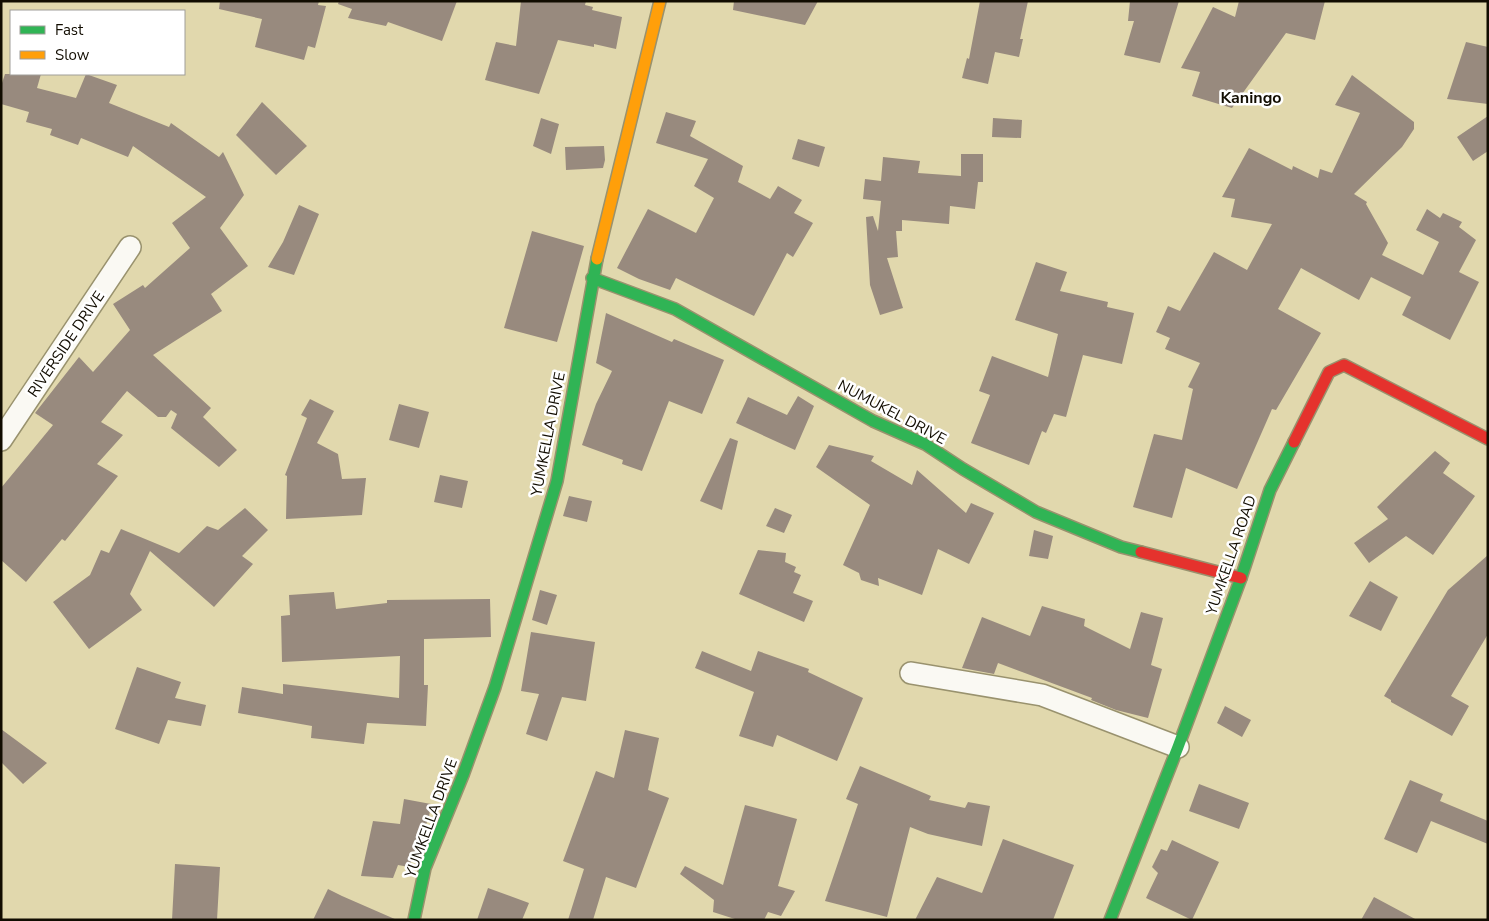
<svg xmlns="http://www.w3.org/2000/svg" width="1489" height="921" font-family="'Nunito Sans',sans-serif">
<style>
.building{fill:#988a7e}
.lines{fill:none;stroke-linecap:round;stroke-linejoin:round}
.street-casing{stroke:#99926e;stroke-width:24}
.fast-casing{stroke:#99926e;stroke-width:14}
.slow-casing{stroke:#99926e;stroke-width:14}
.jam-casing{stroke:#99926e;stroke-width:14}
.street{stroke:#faf9f3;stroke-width:21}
.fast{stroke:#30b455;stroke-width:11}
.slow{stroke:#ff9f0a;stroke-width:11}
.jam{stroke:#e5322d;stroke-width:11}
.labels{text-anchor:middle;stroke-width:5;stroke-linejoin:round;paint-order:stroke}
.street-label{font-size:15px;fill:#110c00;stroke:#fff}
.neighbourhood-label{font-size:16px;font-weight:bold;fill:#110c00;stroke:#fff}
</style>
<rect width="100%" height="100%" fill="#e1d8ad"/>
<path class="building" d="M 220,1 L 319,1 L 318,5 L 326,6 L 315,48 L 308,46 L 304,60 L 255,47 L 262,19 L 219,9 Z
M 339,1 L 457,1 L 442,41 L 388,22 L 386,26 L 348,18 L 352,9 L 338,4 Z
M 521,1 L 586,1 L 585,5 L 593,7 L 592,10 L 622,17 L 616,49 L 594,44 L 594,47 L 558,40 L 539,94 L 485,80 L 496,42 L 516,46 Z
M 734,1 L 818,1 L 805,25 L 733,10 Z
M 980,1 L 1028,1 L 1020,39 L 1023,39 L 1019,57 L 995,52 L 988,84 L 962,78 L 967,58 L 969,59 Z
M 1130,1 L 1179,1 L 1160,63 L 1124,55 L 1134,21 L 1128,21 Z
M 1239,1 L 1325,1 L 1315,40 L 1286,33 L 1232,108 L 1192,96 L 1200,72 L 1181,68 L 1213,7 L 1235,17 Z
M 1466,42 L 1488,47 L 1488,104 L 1447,99 Z
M 5,74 L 41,74 L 37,88 L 76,98 L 86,74 L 117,85 L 109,103 L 169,127 L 171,123 L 219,157 L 223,152 L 244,195 L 220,228 L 248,266 L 211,294 L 222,311 L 153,355 L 211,408 L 203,417 L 237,450 L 219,467 L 171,428 L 177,414 L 171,410 L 166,417 L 158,417 L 127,391 L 101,422 L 123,435 L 97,464 L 118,476 L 65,541 L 62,539 L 26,582 L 1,560 L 1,488 L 53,425 L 35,413 L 79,357 L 93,372 L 130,330 L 113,304 L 143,285 L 145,288 L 190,248 L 172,223 L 206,197 L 133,146 L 128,157 L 81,138 L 78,145 L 50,135 L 52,129 L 26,122 L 29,112 L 1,104 L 1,86 Z
M 1352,75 L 1414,122 L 1414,129 L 1402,147 L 1354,194 L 1367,202 L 1366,204 L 1388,243 L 1382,255 L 1423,275 L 1439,242 L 1416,230 L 1427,209 L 1440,218 L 1443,213 L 1462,222 L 1459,227 L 1476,240 L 1459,272 L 1479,282 L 1450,340 L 1402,315 L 1411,297 L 1371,277 L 1359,300 L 1301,268 L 1278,309 L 1321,333 L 1276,410 L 1272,409 L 1237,489 L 1186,468 L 1172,518 L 1133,507 L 1154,434 L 1182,440 L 1193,389 L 1188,387 L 1200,363 L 1165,349 L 1170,338 L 1156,332 L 1168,306 L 1180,311 L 1214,252 L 1247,270 L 1272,224 L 1231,217 L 1235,199 L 1222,197 L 1249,148 L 1292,170 L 1293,166 L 1318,178 L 1320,169 L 1332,173 L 1360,113 L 1335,105 Z
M 262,102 L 307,146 L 276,175 L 236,135 Z
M 666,112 L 696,121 L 690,136 L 743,166 L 738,182 L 770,199 L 778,186 L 802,200 L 794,213 L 813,223 L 793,257 L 787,253 L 754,316 L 676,278 L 670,290 L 639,279 L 617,268 L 648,209 L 696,233 L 714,198 L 694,186 L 708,159 L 656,143 Z
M 1488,116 L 1488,151 L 1473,161 L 1457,137 Z
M 541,118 L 559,124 L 551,154 L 533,146 Z
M 993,118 L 1022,120 L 1021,138 L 992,137 Z
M 798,139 L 825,147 L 819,167 L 792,159 Z
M 604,146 L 605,160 L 603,168 L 566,170 L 565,147 Z
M 961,154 L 983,154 L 983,182 L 978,182 L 975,209 L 950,206 L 949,224 L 902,220 L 902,231 L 896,231 L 898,257 L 887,258 L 903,308 L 880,315 L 870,285 L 866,217 L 873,216 L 878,231 L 881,201 L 863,199 L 865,179 L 881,181 L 883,157 L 920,161 L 918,173 L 961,176 Z
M 299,205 L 319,214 L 294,275 L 268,267 L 283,242 Z
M 532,231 L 584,246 L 557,342 L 504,328 Z
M 1036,262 L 1067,272 L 1060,291 L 1108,302 L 1107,307 L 1134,313 L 1122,364 L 1083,355 L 1066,417 L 1054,414 L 1046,433 L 1042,431 L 1029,465 L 971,443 L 990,395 L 979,391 L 992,356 L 1048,377 L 1058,334 L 1015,320 Z
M 606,313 L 672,342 L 674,339 L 724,360 L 702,414 L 669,401 L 642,471 L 622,464 L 623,460 L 582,445 L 596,404 L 612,371 L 596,363 Z
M 798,396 L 814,406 L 795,450 L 736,423 L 748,397 L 787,415 Z
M 310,399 L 334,411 L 317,443 L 338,454 L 342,479 L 366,478 L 362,515 L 286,519 L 287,476 L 285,475 L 307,418 L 301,415 Z
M 399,404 L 429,412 L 419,448 L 389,440 Z
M 730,438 L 738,441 L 722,510 L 700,501 Z
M 829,445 L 874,456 L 871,461 L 912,485 L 917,470 L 966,513 L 971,503 L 994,513 L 969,564 L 938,549 L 922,595 L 878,578 L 879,586 L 861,580 L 859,573 L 843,565 L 870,505 L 816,467 Z
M 1435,451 L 1450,463 L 1443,473 L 1475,496 L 1433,555 L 1406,536 L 1369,563 L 1354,543 L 1388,519 L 1377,507 Z
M 440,475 L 468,481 L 462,508 L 434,502 Z
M 569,496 L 592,501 L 587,522 L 563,516 Z
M 245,508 L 268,530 L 242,556 L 253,564 L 214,607 L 150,551 L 130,594 L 142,610 L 89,649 L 53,602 L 90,575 L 101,550 L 109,553 L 121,529 L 179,553 L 207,526 L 218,530 Z
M 775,508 L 792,515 L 784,533 L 766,526 Z
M 1034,530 L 1053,536 L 1048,559 L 1029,556 Z
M 758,550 L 786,553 L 785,562 L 796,567 L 794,572 L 801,575 L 793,593 L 813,601 L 804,622 L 739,594 Z
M 1488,555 L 1488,634 L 1451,696 L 1469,706 L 1452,736 L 1391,702 L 1391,700 L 1384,696 L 1448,590 Z
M 1370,581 L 1398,597 L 1381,631 L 1349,616 Z
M 540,590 L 557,595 L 547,625 L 532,620 Z
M 334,592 L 336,609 L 387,603 L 387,600 L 490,599 L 491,637 L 424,639 L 424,685 L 428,685 L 426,726 L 367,723 L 364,744 L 311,738 L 312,726 L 238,713 L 242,687 L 283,694 L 283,684 L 399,698 L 400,656 L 282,662 L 281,616 L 290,615 L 289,595 Z
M 1042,606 L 1085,619 L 1084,626 L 1130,649 L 1141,612 L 1163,618 L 1151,665 L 1162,669 L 1148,718 L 1116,710 L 1091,700 L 1092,698 L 998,663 L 994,674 L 962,668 L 982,617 L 1030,636 Z
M 531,632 L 595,642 L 586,701 L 562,697 L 547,741 L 526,734 L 539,694 L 521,691 Z
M 702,651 L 751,671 L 758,651 L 809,669 L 808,672 L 863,698 L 837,761 L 777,735 L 773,747 L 739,736 L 754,692 L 695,668 Z
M 137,667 L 181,682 L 175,698 L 206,705 L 201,726 L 168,720 L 159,744 L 115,729 Z
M 1225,706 L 1251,720 L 1242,737 L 1217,723 Z
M 1,729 L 47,763 L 23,784 L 1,762 Z
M 625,730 L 659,738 L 648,790 L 669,798 L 636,888 L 606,877 L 593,920 L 568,920 L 584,869 L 563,861 L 596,771 L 614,778 Z
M 860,766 L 931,796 L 929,800 L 965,808 L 968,802 L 990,806 L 982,846 L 928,834 L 910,827 L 887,917 L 825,901 L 858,804 L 846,799 Z
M 1410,780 L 1443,794 L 1440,801 L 1488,821 L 1488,844 L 1431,821 L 1417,853 L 1384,839 Z
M 1199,784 L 1249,803 L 1239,829 L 1189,811 Z
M 404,799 L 431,804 L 429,817 L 409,867 L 398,865 L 393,878 L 361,876 L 373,821 L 400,824 Z
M 745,805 L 797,819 L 778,886 L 795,891 L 781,916 L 768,912 L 764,920 L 738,920 L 713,912 L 714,900 L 680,874 L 685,866 L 723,885 Z
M 1003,839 L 1074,865 L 1053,920 L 915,920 L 937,877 L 982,893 Z
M 1172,840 L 1219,862 L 1192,920 L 1146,898 L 1158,873 L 1152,867 L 1161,849 L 1167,851 Z
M 175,864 L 220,867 L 217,920 L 172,920 Z
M 488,888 L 529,903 L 522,920 L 477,920 Z
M 328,889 L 342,896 L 397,920 L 313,920 Z
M 1374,897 L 1417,920 L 1361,920 Z"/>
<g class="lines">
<g class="street-casing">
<path id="street" d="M 1,440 L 130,247
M 911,673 L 1042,695 L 1178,747"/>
</g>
<g class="fast-casing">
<path id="fast" d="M 592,278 L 675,309 L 873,421 L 925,444 L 963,469 L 1036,512 L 1121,547 L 1141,552
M 414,920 L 425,868 L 463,775 L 495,687 L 557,481 L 597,259
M 1110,920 L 1178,747 L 1241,578 L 1270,490 L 1294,442"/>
</g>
<g class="slow-casing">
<path id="slow" d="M 597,259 L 660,1"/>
</g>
<g class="jam-casing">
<path id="jam" d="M 1294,442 L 1329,372 L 1344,365 L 1488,439
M 1141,552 L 1241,578"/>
</g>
<use href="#street" class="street"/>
<use href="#fast" class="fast"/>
<use href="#slow" class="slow"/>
<use href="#jam" class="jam"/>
</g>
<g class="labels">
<g class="street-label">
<text transform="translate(66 344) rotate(-56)" y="5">RIVERSIDE DRIVE</text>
<text transform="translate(892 412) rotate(28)" y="5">NUMUKEL DRIVE</text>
<text transform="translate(548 434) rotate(-79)" y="5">YUMKELLA DRIVE</text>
<text transform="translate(1231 555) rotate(-71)" y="5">YUMKELLA ROAD</text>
<text transform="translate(431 818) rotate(-70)" y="5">YUMKELLA DRIVE</text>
</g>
<g class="neighbourhood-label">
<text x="1251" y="103">Kaningo</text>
</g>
</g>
<rect width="1489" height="921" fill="none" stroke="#110c00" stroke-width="5"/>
<rect x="10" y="10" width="175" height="65" fill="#ffffff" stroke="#a09e99"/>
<rect x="20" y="26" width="25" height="8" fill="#30b455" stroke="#a09e99"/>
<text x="55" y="35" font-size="15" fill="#110c00">Fast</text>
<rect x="20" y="51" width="25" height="8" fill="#ff9f0a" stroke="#a09e99"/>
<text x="55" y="60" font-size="15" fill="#110c00">Slow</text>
</svg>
